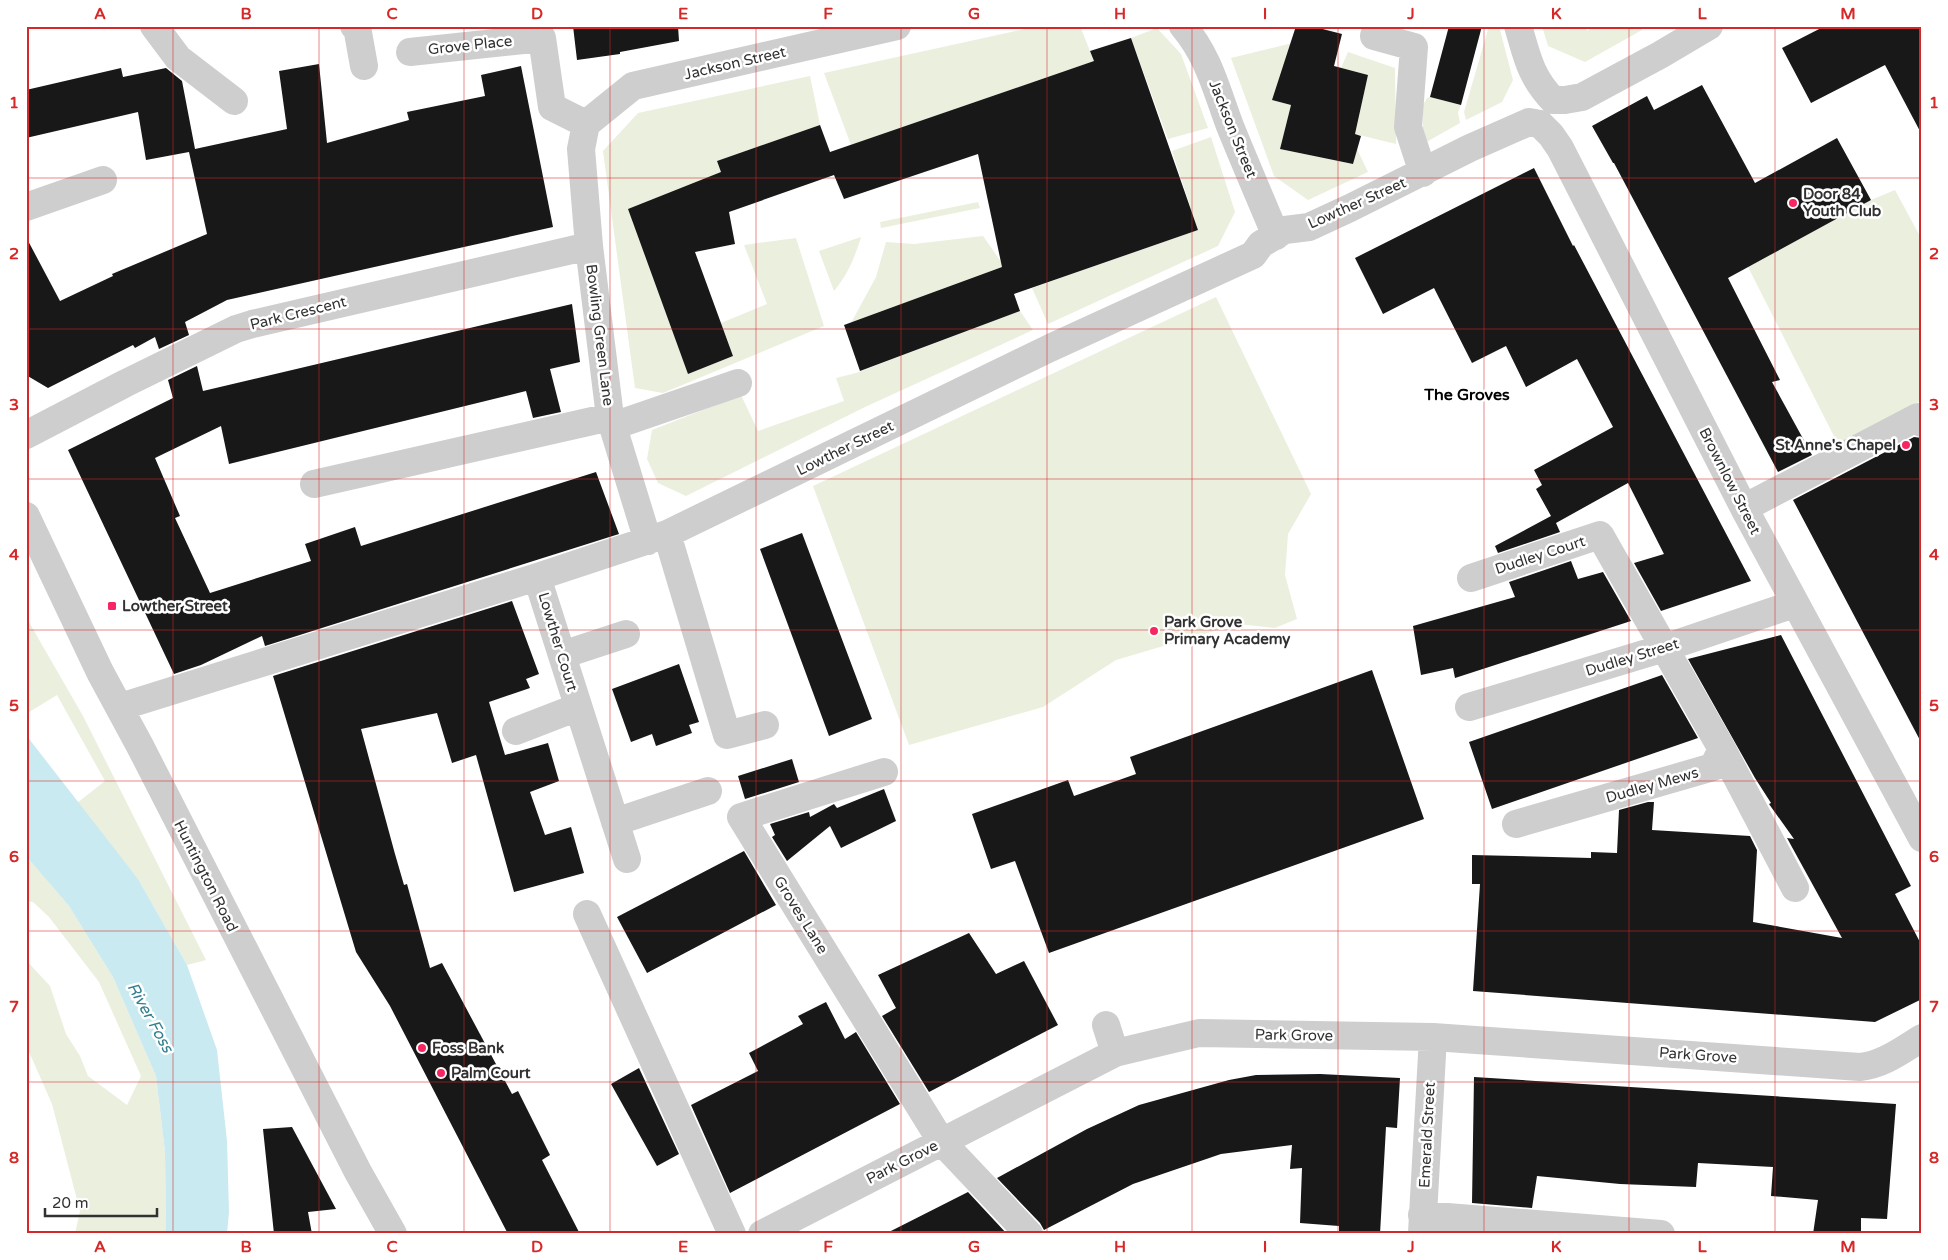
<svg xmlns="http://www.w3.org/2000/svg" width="1948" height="1260" font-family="'Varela Round',sans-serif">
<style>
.green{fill:#ebefde}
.water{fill:#c9eaf0}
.building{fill:#181818}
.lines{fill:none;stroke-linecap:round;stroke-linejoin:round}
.minor{stroke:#cecece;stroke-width:28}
.grid{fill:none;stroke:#d62828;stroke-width:1;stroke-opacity:0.55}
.poi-dot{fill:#f72562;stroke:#fff;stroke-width:2}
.labels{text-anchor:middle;stroke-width:5;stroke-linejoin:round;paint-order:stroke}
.street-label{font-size:15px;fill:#313131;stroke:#fff}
.poi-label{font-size:15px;font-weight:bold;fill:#313131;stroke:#fff;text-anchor:start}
.neighbourhood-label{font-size:16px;font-weight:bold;fill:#000;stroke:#fff}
.water-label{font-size:16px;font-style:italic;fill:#31808f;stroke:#fff}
.neatline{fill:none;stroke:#d62828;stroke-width:2}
.grid-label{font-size:16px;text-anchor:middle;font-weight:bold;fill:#d62828}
</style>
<rect width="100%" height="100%" fill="#fff"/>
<path class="green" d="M 1039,26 L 1080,26 L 1094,61 L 851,145 L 824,73 Z
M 1489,26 L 1499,26 L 1513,80 L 1502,102 L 1466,120 L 1464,112 Z
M 1542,26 L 1585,26 L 1587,31 L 1596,26 L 1640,26 L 1642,30 L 1585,62 L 1548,46 Z
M 1157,28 L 1181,54 L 1208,128 L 1168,139 L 1131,38 Z
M 1309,39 L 1281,75 L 1272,100 L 1291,105 L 1280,149 L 1353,164 L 1357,149 L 1368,172 L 1308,200 L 1274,176 L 1231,58 Z
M 1348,52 L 1395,68 L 1396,144 L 1355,134 L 1368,75 L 1341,68 Z
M 810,76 L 820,125 L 717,161 L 736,209 L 682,218 L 688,374 L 733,356 L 721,323 L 767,304 L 744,245 L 796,238 L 824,326 L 663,393 L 635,388 L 603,151 L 638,113 Z
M 1430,97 L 1461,105 L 1458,112 L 1460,123 L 1423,144 L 1423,105 L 1427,98 Z
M 1211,137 L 1235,212 L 1218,246 L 1048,324 L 1032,288 L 1198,230 L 1172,151 Z
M 1895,190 L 1922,240 L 1922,400 L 1839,446 L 1748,267 L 1871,200 Z
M 978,202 L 980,208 L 881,228 L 880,222 Z
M 983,236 L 1004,266 L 851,323 L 876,277 L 886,242 L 914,244 Z
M 861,237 C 855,257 848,274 834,291 L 819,251 Z
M 1216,297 L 1311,494 L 1288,534 L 1285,575 L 1297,619 L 1275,628 L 1238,624 L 1116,660 L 1043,707 L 909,745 L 813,486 Z
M 1020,311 L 1033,330 L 865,407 L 686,496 L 658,483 L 647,459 L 652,430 L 741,395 L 758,431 L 844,401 L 836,378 L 856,373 Z
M 26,617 L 83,716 L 206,960 L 187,965 L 138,879 L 77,803 L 105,781 L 57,695 L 26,714 Z
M 26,856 L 69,906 L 113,977 L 156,1076 L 165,1152 L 166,1234 L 75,1234 L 80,1211 L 52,1104 L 26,1045 L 26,960 L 50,986 L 66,1034 L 80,1056 L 88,1076 L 127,1105 L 141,1076 L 99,982 L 49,917 L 33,902 L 26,901 Z"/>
<path class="water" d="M 26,735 L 138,879 L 187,965 L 217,1050 L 227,1141 L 229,1212 L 227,1234 L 166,1234 L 165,1152 L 156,1076 L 113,977 L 69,906 L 26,856 Z"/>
<path class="building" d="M 573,26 L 678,26 L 679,41 L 620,52 L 620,54 L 577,60 Z
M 1296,26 L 1311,26 L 1342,34 L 1334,66 L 1368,75 L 1355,134 L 1361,136 L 1353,164 L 1280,149 L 1291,105 L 1272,100 Z
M 1449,26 L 1482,26 L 1461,105 L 1430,97 Z
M 1825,26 L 1922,26 L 1922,135 L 1885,65 L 1811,103 L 1782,48 Z
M 1131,38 L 1198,230 L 1014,294 L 1020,311 L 860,371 L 844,325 L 1002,267 L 978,154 L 844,199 L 834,175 L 729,212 L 735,244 L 695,252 L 733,356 L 688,374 L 628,209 L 721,172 L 717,161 L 820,125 L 830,152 L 1094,61 L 1090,51 Z
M 319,64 L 327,143 L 409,120 L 407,112 L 485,96 L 481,75 L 521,66 L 553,227 L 227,300 L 185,322 L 189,335 L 159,349 L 155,337 L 135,348 L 133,345 L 48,388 L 26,375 L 26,237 L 60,301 L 113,276 L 112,274 L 207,234 L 189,152 L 146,160 L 138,112 L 26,138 L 26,90 L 121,68 L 123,77 L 166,68 L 182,81 L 195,149 L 287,129 L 279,71 Z
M 1702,85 L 1755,183 L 1837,138 L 1871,200 L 1728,278 L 1780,380 L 1772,382 L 1812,455 L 1778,472 L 1614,163 L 1613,163 L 1592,126 L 1647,96 L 1654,110 Z
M 1534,168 L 1573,246 L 1574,245 L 1751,581 L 1661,611 L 1634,563 L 1664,554 L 1628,483 L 1556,523 L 1560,532 L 1498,553 L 1495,546 L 1551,516 L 1536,489 L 1542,485 L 1534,470 L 1613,427 L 1577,359 L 1526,387 L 1506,346 L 1472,363 L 1434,288 L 1383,314 L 1355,258 Z
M 572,304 L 580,362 L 550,369 L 561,412 L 533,418 L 526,391 L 229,464 L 221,426 L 155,458 L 180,516 L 175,518 L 210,593 L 311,561 L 305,544 L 355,527 L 361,546 L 596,472 L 619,534 L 265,646 L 262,636 L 201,665 L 174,674 L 68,450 L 173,398 L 168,380 L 197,366 L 203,391 Z
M 1914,437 L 1922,438 L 1922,744 L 1793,500 Z
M 802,533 L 872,719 L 829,736 L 760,549 Z
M 1571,561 L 1578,579 L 1603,572 L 1631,621 L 1455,678 L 1453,668 L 1421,675 L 1413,626 L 1515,597 L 1509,582 Z
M 512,601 L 539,674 L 526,679 L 530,688 L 489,702 L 505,755 L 548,743 L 559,781 L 530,792 L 545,835 L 571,827 L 584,873 L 514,892 L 476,755 L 452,763 L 437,713 L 361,729 L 395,854 L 404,885 L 407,884 L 430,968 L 442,963 L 512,1094 L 518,1091 L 550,1155 L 542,1160 L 580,1234 L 508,1234 L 390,1006 L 356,952 L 273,676 Z
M 1781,635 L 1911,886 L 1895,894 L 1922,946 L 1922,999 L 1875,1022 L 1473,991 L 1480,884 L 1472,884 L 1472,855 L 1591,858 L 1591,852 L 1617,853 L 1619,810 L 1648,802 L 1654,802 L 1652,830 L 1750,836 L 1757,850 L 1753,922 L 1842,938 L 1787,838 L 1794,839 L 1769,804 L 1771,803 L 1755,778 L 1688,659 Z
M 679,664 L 699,722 L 689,725 L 692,733 L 656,746 L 652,734 L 631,742 L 612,689 Z
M 1372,670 L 1424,819 L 1049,953 L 1015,861 L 991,869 L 972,814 L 1068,780 L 1074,796 L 1136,774 L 1130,757 Z
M 1662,675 L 1698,738 L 1492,809 L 1469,742 Z
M 792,759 L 799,782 L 745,799 L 738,776 Z
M 884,789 L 896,821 L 841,848 L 830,826 L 787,861 L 772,837 L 775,835 L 770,824 L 809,812 L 810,817 L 834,804 L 837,808 Z
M 744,851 L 776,905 L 647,973 L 617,917 Z
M 969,933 L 996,974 L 1024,961 L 1058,1025 L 929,1092 L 882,1016 L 896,1008 L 878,975 Z
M 826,1002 L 845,1039 L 856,1032 L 900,1104 L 730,1193 L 691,1105 L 758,1071 L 749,1053 L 803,1024 L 798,1016 Z
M 639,1068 L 679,1154 L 657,1166 L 611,1084 Z
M 1320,1074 L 1400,1078 L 1397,1128 L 1386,1127 L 1380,1234 L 1339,1234 L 1339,1226 L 1300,1223 L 1302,1168 L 1290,1169 L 1292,1145 L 1221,1154 L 1133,1184 L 1044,1230 L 1040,1223 L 997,1178 L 1087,1129 L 1139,1105 L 1229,1080 L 1256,1075 Z
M 1474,1077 L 1896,1104 L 1887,1219 L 1861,1218 L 1861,1234 L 1813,1234 L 1818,1200 L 1771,1196 L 1773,1167 L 1698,1163 L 1696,1187 L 1620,1184 L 1537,1176 L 1532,1208 L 1472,1203 Z
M 292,1127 L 336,1209 L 308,1212 L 312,1234 L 274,1234 L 263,1129 Z
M 968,1192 L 1007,1234 L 885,1234 Z"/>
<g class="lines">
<path class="minor" d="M 154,26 L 178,58 L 234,101
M 354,26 L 357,27 L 364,66
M 1183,26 C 1209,57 1216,89 1230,126 C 1245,163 1261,200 1276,236
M 1518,26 C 1527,56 1530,76 1553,100 L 1565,100 L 1582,97 L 1660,55 L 1709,26
M 1374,36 L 1414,47 L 1408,127 L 1423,173
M 410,52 L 542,38 L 552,107 L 586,124
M 586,124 L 581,149 L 589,246 L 610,417 L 648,541
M 586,124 L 633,86 L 897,26
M 26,207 L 103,180
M 613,426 L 738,383
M 26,435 L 126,383 L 236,329 L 252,324 L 589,246
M 314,484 L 610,417
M 1744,508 L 1918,417 L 1922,423
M 26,516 L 100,672 L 140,746 L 358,1172 L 393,1234
M 667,534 L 727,735 L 765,725
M 537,577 L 627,859
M 1471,578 L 1600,535 L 1722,749 L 1713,767 L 1516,824
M 562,655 L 626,634
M 120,707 L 537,577 L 667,534 L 1050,348 L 1253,255 L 1261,244 L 1285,230 L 1309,227 L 1350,208 L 1470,148 L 1529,122 L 1540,124 L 1551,135 L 1560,148 L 1744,508 L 1922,838
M 1469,707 L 1664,648 L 1794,604
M 516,731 L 578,707
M 1722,749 L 1795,888
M 884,772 L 741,817 L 941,1141 L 1029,1234
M 615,822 L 708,791
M 587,914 L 732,1234
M 1106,1025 L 1115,1053
M 1422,1215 L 1661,1234
M 1422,1233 L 1433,1037
M 762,1234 L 1115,1053 L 1199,1033 L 1433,1037 L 1860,1067 C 1883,1065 1902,1050 1922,1038"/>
</g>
<path class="grid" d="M 173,26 L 173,1234M 319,26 L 319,1234M 464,26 L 464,1234M 610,26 L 610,1234M 756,26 L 756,1234M 901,26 L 901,1234M 1047,26 L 1047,1234M 1192,26 L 1192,1234M 1338,26 L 1338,1234M 1484,26 L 1484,1234M 1629,26 L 1629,1234M 1775,26 L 1775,1234M 26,178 L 1922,178M 26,329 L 1922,329M 26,479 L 1922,479M 26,630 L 1922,630M 26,781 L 1922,781M 26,931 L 1922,931M 26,1082 L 1922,1082"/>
<g class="poi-dot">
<circle cx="1793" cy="203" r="5"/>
<circle cx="1906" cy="445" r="5"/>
<rect x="107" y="601" width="10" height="10" rx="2.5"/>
<circle cx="1154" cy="631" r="5"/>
<circle cx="422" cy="1048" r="5"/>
<circle cx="441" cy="1073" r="5"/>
</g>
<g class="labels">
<g class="street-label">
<text transform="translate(470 45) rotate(-6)" y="5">Grove Place</text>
<text transform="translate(735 63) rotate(-13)" y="5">Jackson Street</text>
<text transform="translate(1233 129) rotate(68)" y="5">Jackson Street</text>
<text transform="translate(1357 203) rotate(-24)" y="5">Lowther Street</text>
<text transform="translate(298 313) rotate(-14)" y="5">Park Crescent</text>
<text transform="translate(600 335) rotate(83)" y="5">Bowling Green Lane</text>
<text transform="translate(845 448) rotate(-26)" y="5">Lowther Street</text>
<text transform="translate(1730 481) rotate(63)" y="5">Brownlow Street</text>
<text transform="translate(1540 555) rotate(-18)" y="5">Dudley Court</text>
<text transform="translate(558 642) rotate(73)" y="5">Lowther Court</text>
<text transform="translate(1632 657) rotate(-17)" y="5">Dudley Street</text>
<text transform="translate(1652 785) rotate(-16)" y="5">Dudley Mews</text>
<text transform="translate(206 876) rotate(63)" y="5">Huntington Road</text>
<text transform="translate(801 915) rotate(58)" y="5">Groves Lane</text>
<text transform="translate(1294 1035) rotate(1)" y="5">Park Grove</text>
<text transform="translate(1698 1055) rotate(4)" y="5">Park Grove</text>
<text transform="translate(1427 1135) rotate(-87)" y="5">Emerald Street</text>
<text transform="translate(902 1162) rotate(-27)" y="5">Park Grove</text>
</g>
<g class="poi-label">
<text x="1803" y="199">Door 84<tspan x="1803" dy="17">Youth Club</tspan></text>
<text x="1896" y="450" text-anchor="end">St Anne's Chapel</text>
<text x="122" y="611">Lowther Street</text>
<text x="1164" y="627">Park Grove<tspan x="1164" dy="17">Primary Academy</tspan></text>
<text x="432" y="1053">Foss Bank</text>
<text x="451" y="1078">Palm Court</text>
</g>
<g class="neighbourhood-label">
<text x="1467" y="400">The Groves</text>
</g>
<g class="water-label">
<text transform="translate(151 1017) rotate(61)" y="6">River Foss</text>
</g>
</g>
<rect width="1948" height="1260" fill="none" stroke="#ffffff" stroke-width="55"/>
<path d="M45 1208v8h112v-8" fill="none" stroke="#313131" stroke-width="2.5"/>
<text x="52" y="1208" font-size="15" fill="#313131" stroke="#ffffff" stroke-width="4" paint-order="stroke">20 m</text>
<rect x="28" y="28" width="1892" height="1204" class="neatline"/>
<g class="grid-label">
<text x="100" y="19">A</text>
<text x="246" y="19">B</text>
<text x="392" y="19">C</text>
<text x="537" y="19">D</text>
<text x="683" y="19">E</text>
<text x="828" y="19">F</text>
<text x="974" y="19">G</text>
<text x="1120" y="19">H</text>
<text x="1265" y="19">I</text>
<text x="1411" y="19">J</text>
<text x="1556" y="19">K</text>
<text x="1702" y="19">L</text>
<text x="1848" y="19">M</text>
<text x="14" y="108">1</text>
<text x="1934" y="108">1</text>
<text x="14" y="259">2</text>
<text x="1934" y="259">2</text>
<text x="14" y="410">3</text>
<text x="1934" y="410">3</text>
<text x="14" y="560">4</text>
<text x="1934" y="560">4</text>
<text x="14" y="711">5</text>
<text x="1934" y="711">5</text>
<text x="14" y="862">6</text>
<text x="1934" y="862">6</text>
<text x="14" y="1012">7</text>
<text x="1934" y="1012">7</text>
<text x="14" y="1163">8</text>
<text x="1934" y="1163">8</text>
<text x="100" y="1252">A</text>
<text x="246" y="1252">B</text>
<text x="392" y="1252">C</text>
<text x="537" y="1252">D</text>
<text x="683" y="1252">E</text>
<text x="828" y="1252">F</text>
<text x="974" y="1252">G</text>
<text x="1120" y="1252">H</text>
<text x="1265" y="1252">I</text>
<text x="1411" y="1252">J</text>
<text x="1556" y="1252">K</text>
<text x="1702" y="1252">L</text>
<text x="1848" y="1252">M</text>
</g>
</svg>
